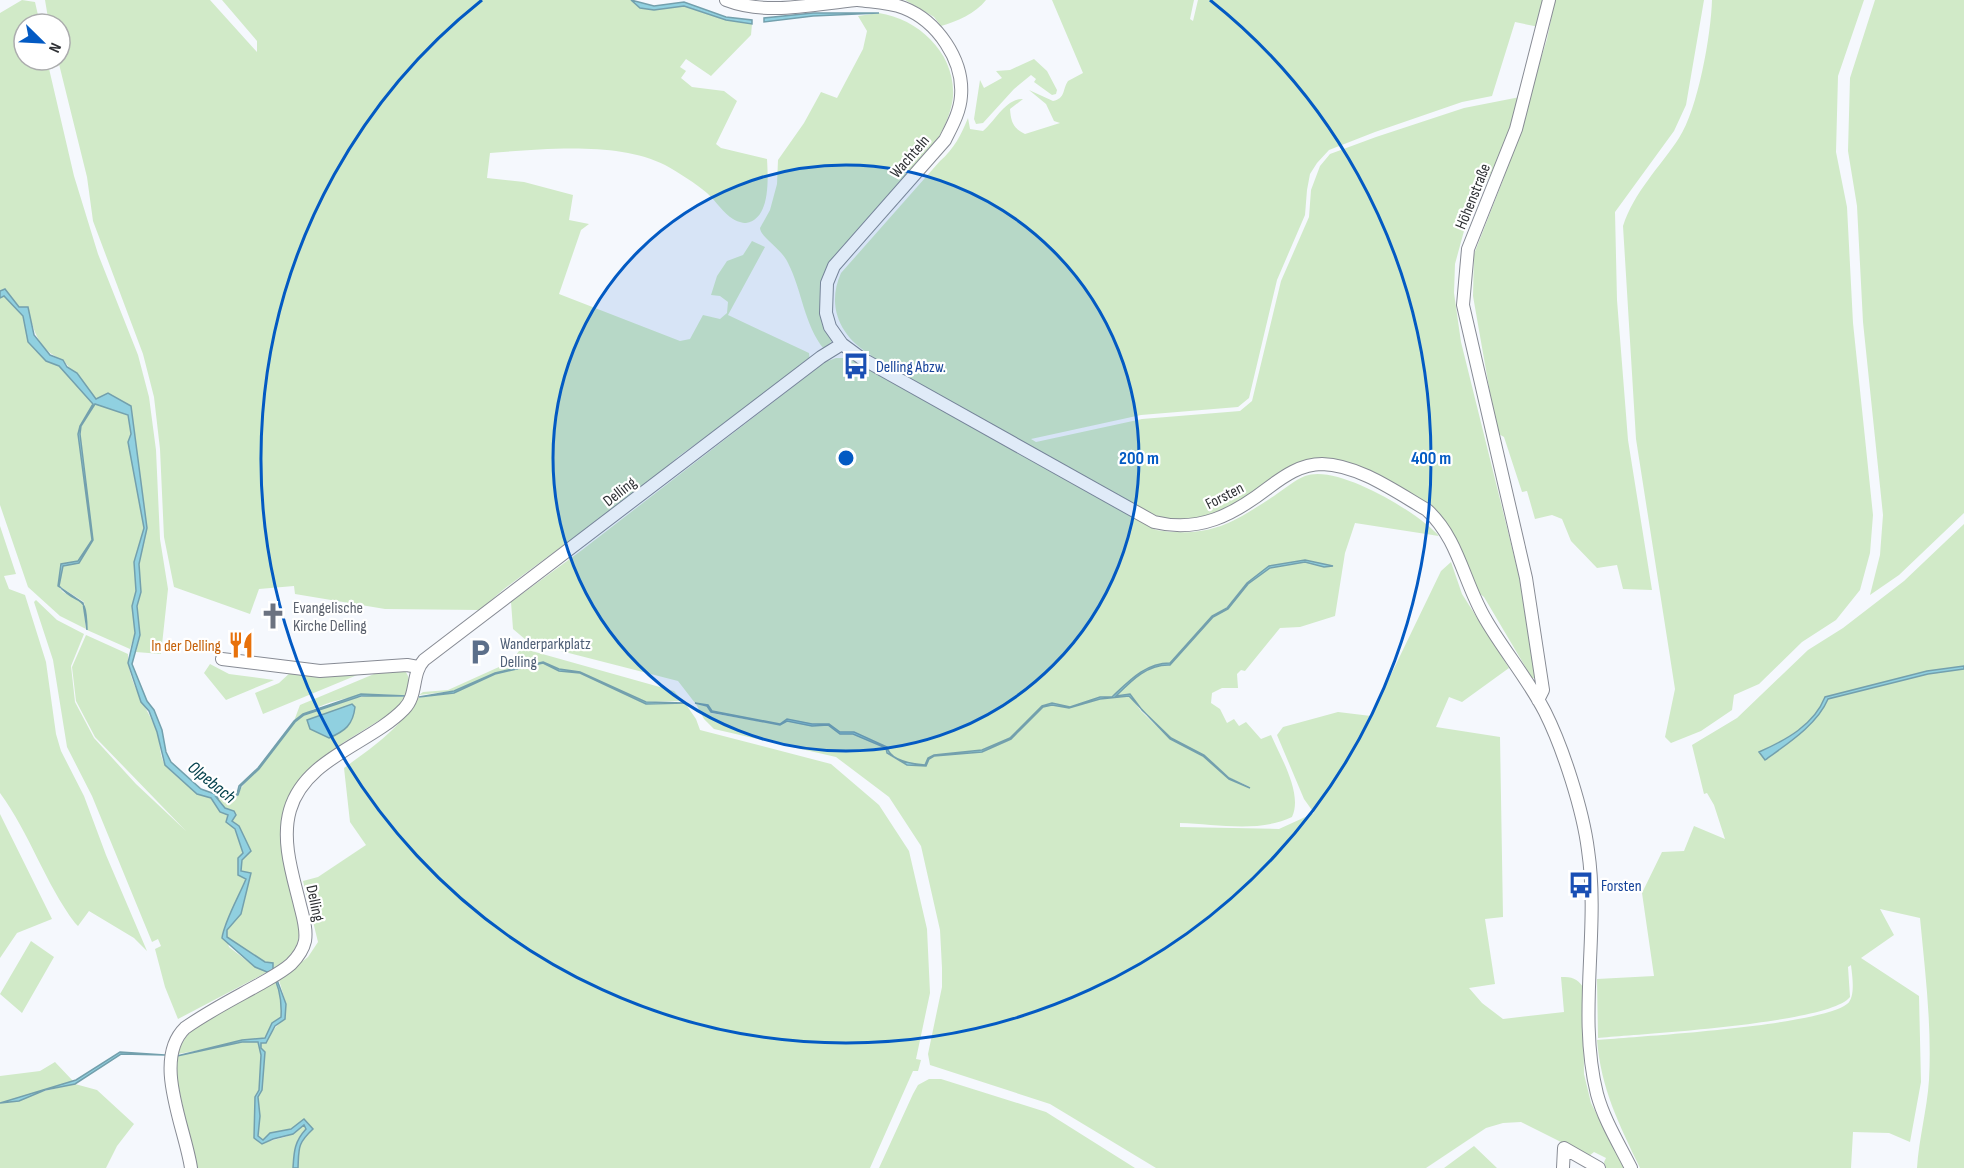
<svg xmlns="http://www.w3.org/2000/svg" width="1964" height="1168" font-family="'Sofia Sans Condensed',sans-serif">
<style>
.green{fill:#d1eac8}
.water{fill:#90d0e0;stroke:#73a0ad;stroke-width:1.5}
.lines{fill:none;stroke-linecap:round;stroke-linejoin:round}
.minor-casing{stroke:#878b94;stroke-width:14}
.minor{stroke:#fff;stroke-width:12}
.ring{fill:none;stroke:#035ac3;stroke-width:3}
.labels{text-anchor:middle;stroke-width:4.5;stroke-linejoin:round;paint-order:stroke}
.street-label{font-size:16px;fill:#2f3135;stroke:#fff}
.transit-label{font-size:16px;fill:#164399;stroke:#fff;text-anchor:start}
.worship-label{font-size:16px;fill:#5b616d;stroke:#fff;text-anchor:start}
.service-label{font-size:16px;fill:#4e5e75;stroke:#fff;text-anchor:start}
.food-label{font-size:16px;fill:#c56008;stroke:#fff;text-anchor:end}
.water-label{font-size:18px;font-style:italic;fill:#03404c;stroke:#fff}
.centre{fill:#035ac3;stroke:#fff;stroke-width:3}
.ring-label{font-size:18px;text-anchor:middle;font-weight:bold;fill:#035ac3;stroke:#fff;stroke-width:4.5;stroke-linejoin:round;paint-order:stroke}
</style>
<rect width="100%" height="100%" fill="#f5f8fd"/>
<path class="green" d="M 22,0 L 35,2 L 40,24 L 24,24 L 24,60 L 47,60 L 74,176 L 98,254 L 138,355 L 149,397 L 156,450 L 160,539 L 168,589 L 161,654 L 136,652 L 140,635 L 137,606 L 141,592 L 139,564 L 147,528 L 131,406 L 96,400 L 63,360 C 39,351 33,331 28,307 L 19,307 L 5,289 L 0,291 L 0,13 Z
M 45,0 L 210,0 L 257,52 L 257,41 L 222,0 L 631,0 L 640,8 L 654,10 L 684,6 L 726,20 L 752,24 L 751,35 L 711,76 L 686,59 L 680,67 L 686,71 L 681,78 L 692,87 L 724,91 L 737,101 L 716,144 L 721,148 L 767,159 C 768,177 771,219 746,223 C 742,223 736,221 733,219 C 723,213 716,201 707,193 C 695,183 679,173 665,165 C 619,141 541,149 490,153 L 487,178 L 524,182 L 573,195 L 569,220 L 589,224 L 581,230 L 559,294 L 680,341 L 690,339 L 703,315 L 720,319 L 727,313 L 728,302 L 720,296 L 711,295 L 717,276 L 727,261 L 743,255 L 752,241 L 765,247 L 728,315 L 809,353 L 810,362 L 679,456 L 652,480 L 504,589 L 480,610 L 385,609 L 295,594 L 294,586 L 259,589 L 250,614 L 174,587 L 164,537 L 160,449 L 154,397 L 143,354 L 93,221 L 87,177 L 58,60 L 60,24 L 49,24 Z
M 905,0 L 986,0 C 976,13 956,22 941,26 L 934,17 Z
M 1052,0 L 1194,0 L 1190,19 L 1193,21 L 1198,0 L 1545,0 L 1539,27 L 1515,22 L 1492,96 L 1462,102 L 1375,132 L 1329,150 L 1317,163 L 1310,174 L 1307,190 L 1305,215 L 1277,280 L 1249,398 L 1238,407 L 1141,415 L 1031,439 L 1036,442 L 1142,419 L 1240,411 L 1252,401 L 1281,281 L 1309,217 L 1311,190 L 1320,166 L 1330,154 L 1376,137 L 1464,108 L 1520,97 L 1501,153 L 1467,220 L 1455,264 L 1454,293 L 1461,342 L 1519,576 L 1535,678 L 1532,678 L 1484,597 L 1473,588 L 1455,537 L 1428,505 L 1318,460 L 1229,511 L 1193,522 L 1155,518 L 868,359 L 871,355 C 840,337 826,306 841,273 L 940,161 C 954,149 961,135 968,118 L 970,129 L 983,131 C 995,121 1006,98 1023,99 L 1010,109 C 1011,122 1013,128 1025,134 L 1060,123 L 1054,121 L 1046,104 L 1029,90 L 1053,101 C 1066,98 1062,90 1068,81 L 1083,73 Z
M 1555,0 L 1704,0 L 1686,105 L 1674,131 L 1615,212 L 1617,300 L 1628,440 L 1652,590 L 1623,589 L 1617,565 L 1597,568 L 1571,541 L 1562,519 L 1552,515 L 1535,519 L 1527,491 L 1522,492 L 1504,437 L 1497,433 L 1473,296 L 1474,254 L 1503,180 L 1547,39 Z
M 1712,0 L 1864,0 L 1838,76 L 1836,152 L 1847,207 L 1853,323 L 1873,515 L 1870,553 L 1860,590 L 1836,620 L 1802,642 L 1759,684 L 1734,695 L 1732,710 L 1701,731 L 1671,743 L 1665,737 L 1675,689 L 1636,439 L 1623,226 C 1634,192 1660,167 1679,138 C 1698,109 1711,35 1712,0 Z
M 1875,0 L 1964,0 L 1964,513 L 1899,575 L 1870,595 L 1880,555 L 1883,515 L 1863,322 L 1857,206 L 1848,151 L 1850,78 Z
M 879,13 C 919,19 956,54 953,97 C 951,114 944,127 937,141 L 830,265 L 832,341 L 824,349 C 804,325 802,290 788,263 C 782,249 760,237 760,228 L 770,210 L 777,184 L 778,160 L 804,123 L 821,92 L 837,98 L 863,49 L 867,31 L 858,16 Z
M 1034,59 L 1047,71 L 1057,90 L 1056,94 L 1052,95 L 1034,82 L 1036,79 L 1031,75 L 1014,89 L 983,123 L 976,124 L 974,119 L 980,80 L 984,88 L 1002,78 L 996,71 L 1010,70 Z
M 4,296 L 23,316 L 28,342 L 46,361 L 59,366 L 93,404 L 80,426 L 78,434 L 92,540 L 78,561 L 61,564 L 58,586 L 63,592 L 83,603 L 86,629 L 60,616 L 28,587 L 0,505 L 0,298 Z
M 836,358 L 848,358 L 1156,530 C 1210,538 1231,524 1274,496 C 1284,489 1295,480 1305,476 C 1337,463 1419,513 1439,536 L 1355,523 L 1345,553 L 1335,616 L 1300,627 L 1280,628 L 1245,671 L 1241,670 L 1237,674 L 1238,688 L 1222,688 L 1212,693 L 1211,703 L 1220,709 L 1227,723 L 1234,719 L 1239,726 L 1246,722 L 1261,739 L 1271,735 C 1281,758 1303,794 1292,817 C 1259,833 1216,824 1180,823 L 1180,827 L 1279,829 L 1314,813 L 1304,799 L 1277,735 L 1283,727 L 1338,712 L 1371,716 L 1441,571 L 1451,562 L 1462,594 L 1509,668 L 1462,702 L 1449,697 L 1436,727 L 1500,737 L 1503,917 L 1485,919 L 1495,984 L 1469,988 L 1482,1003 L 1503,1019 L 1564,1012 L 1561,977 C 1572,977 1577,978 1583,987 L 1584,1074 L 1591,1103 L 1624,1168 L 1606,1168 L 1604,1162 L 1606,1158 L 1594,1152 L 1589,1156 L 1521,1122 L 1503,1123 L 1486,1128 L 1426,1168 L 1156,1168 L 1050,1104 L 930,1065 L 928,1054 L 942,987 L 942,968 L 940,930 L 921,846 L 889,797 L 836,757 L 714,729 L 704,719 L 696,704 L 707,706 L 711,713 L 780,725 L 787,721 L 812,726 L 828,725 L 840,734 L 853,734 L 886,748 L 887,754 L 907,765 L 926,766 L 929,759 L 934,756 L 982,752 L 1011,739 L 1042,707 L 1052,705 L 1069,708 L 1100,699 L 1130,696 L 1141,711 L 1170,739 L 1203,756 L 1229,779 L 1250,787 L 1230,778 L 1204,755 L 1171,738 L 1142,710 L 1130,694 L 1115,697 C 1131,681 1146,665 1170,665 L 1213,617 L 1228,609 L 1248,584 L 1270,568 L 1305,562 L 1324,566 L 1305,560 L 1269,566 L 1247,583 L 1226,608 L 1212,616 L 1170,663 C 1145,663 1129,681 1112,697 L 1100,697 L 1070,707 L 1052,703 L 1042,706 L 1010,738 L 982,750 L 934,755 L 928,758 L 925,765 C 912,764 891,761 887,747 L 854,732 L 840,732 L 829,724 L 812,724 L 787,719 L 780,724 L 712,711 L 708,705 L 695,703 L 678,681 L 561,651 L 526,640 L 513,629 L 511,602 L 582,550 L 825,362 Z
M 95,404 L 128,415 L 131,434 L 128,442 L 144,528 L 134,562 L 136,591 L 132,606 L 135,633 L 130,649 L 87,630 L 84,602 L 59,586 L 63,566 L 79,563 L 93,540 L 80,434 L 81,426 Z
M 1964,524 L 1964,666 L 1927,671 L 1825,697 C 1814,725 1785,740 1759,752 L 1765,760 C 1787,744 1817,725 1827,699 L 1928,674 L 1964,669 L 1964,1168 L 1917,1168 C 1919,1138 1927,1110 1929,1080 C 1932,1026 1925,971 1920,918 L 1880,909 L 1894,935 L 1861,958 L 1919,996 L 1921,1082 L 1910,1142 L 1889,1133 L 1853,1132 L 1851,1168 L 1640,1168 C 1619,1124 1601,1089 1597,1040 C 1641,1036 1819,1026 1847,1004 C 1856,997 1852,975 1851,965 L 1848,967 L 1850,997 C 1829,1024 1640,1034 1598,1038 L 1597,979 L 1654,976 L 1642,893 L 1662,852 L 1684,851 L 1694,826 L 1725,839 L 1714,805 L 1707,793 L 1704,794 L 1692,745 L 1737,718 L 1808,650 L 1843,628 L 1904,581 Z
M 0,526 L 16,574 L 4,576 L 9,589 L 25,595 L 46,662 L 56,734 L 61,751 L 84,796 L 106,855 L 147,951 L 134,938 L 89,911 L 78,926 L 75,923 C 45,883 30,834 0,793 Z
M 36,600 L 57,620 L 84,634 L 71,666 L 75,702 L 94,738 L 136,784 L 186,831 L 95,737 L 76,701 L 72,667 L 86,635 L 128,654 C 127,682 147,707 157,731 C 161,742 158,757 167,767 C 178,779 196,793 211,798 L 220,812 L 229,815 L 244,853 L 238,858 L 238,874 L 246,878 L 233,912 L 224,927 L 229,947 L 255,967 L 271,970 L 178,1019 L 165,987 L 155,949 L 161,946 L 158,939 L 152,942 L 92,796 L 67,747 L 53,660 L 34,602 Z
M 521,648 L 674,691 L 683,701 L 646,702 L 580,672 L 559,669 L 543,662 L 495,673 L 454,691 L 419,695 L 423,692 L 448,690 L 512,661 Z
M 543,663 L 559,671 L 580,673 L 646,704 L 685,703 L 696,719 L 700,730 L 831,764 L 879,805 L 909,851 L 927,929 L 930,993 L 916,1059 L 921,1060 L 918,1071 L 913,1071 L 870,1168 L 298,1168 C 299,1147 297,1145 313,1129 L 304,1119 L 291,1129 L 270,1133 L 263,1140 L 258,1136 L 260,1116 L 258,1097 L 262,1090 L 265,1052 L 261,1048 L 261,1042 C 272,1035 274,1026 285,1019 L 286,1004 L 279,980 L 308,957 L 318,942 L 303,881 L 318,877 L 366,845 L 350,822 L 344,768 C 371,748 401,729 416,698 L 454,693 L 495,674 Z
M 210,664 L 229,674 L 274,680 L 226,700 L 204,673 Z
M 402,669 C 412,675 409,686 407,696 C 369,692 326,697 294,721 L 300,705 L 374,674 Z
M 292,671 L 362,673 L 263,714 L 255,693 L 279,683 Z
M 376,695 L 406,697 L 398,709 L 344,742 L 322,760 L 298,782 L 286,802 L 282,821 L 300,927 C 299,948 291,959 273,969 L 227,937 L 227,930 L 241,914 L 251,873 L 241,872 L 242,860 L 251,851 L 215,796 L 223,799 L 238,795 C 242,782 253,777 261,766 C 272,752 282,735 294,722 C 308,708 357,696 376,695 Z
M 0,814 L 52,919 L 17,933 L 0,958 Z
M 31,941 L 54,957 L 22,1013 L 0,994 Z
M 277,981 L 282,1005 L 281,1017 L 272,1023 L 265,1038 L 178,1054 C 187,1017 245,998 277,981 Z
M 242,1042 L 258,1042 L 261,1055 L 259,1090 L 255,1097 L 254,1138 L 262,1144 C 272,1139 283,1139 292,1134 C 297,1131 298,1127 304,1125 L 306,1129 C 294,1141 294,1151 293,1168 L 196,1168 L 174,1065 L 177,1056 Z
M 55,1062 L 73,1081 L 23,1096 L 75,1084 L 97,1090 L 134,1124 L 117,1146 L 106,1168 L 0,1168 L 0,1076 L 40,1071 Z
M 929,1079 L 941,1079 L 1046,1112 L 1135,1168 L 879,1168 L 913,1094 L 918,1085 Z
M 1474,1146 L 1497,1168 L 1444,1168 Z"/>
<path class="water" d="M 631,0 L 654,6 L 684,2 L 726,17 L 752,20 L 752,24 L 726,20 L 684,6 L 654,10 L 640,8 Z
M 813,13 L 879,13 L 813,16 L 764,22 L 764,18 Z
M 5,289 L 19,307 L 28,307 L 34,335 L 50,355 L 63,360 L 67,367 L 77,373 L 96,399 L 108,393 L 131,406 L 147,528 L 139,564 L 141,592 L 137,606 L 140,635 L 132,664 L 147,701 L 154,710 L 162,730 L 166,752 L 171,762 L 201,789 L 223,797 L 237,794 L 239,786 L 258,768 L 294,721 L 303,714 L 361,694 L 407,696 L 361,696 L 304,715 L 295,722 L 259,769 L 241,786 L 238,795 L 223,799 L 216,797 L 225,808 L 234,811 L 236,815 L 232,821 L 239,826 L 251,851 L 242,860 L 241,871 L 251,873 L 241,914 L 227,930 L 227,937 L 265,962 L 273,963 L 273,969 L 286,1004 L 285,1019 L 275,1026 L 266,1043 L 261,1043 L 261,1048 L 265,1052 L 262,1090 L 258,1097 L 260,1116 L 258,1136 L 263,1140 L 270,1133 L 291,1129 L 304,1119 L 313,1129 C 297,1144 299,1148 298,1168 L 293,1168 C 294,1152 294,1142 306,1129 L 304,1125 L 293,1134 L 273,1139 L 262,1144 L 254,1138 L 255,1097 L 259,1090 L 261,1055 L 258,1042 L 242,1042 L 177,1056 L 242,1040 L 265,1038 L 272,1023 L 281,1017 C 282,1001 279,985 271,971 L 267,972 L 255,967 L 222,938 C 224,922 239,896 246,879 L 238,875 L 238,858 L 243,853 L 235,829 L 226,822 L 228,815 L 220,812 L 211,798 L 197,794 L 165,765 L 157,732 L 149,711 L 141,702 L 128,663 L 135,633 L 132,606 L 136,591 L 134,562 L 144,528 L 128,442 L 131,434 L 128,415 L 95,404 L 81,426 L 80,434 L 93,540 L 79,563 L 63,566 L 59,586 C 80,609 86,590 87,630 L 83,603 L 58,586 L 61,564 L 78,561 L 92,540 L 78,434 L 80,426 L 93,404 L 59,366 L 46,361 L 28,342 L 23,316 L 4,296 L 0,298 L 0,291 Z
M 1305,560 L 1333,566 L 1324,567 L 1305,562 L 1270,568 L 1248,584 L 1228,609 L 1213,617 L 1170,665 C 1147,664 1131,681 1116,696 L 1130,694 L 1142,710 L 1171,738 L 1204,755 L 1229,778 L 1250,788 L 1229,779 L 1203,756 L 1170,739 L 1129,696 L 1100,699 L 1069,708 L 1052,705 L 1043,707 L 1011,739 L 982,752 L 934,756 L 929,759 L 926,766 L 907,765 L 887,753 L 886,748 L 853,734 L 840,734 L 828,725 L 812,726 L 787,721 L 780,725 L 711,712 L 707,706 L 695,703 L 708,705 L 712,711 L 780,724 L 787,719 L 812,724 L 829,724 L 840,732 L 854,732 L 887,747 C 890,761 912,764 925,765 L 928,758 L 934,755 L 982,750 L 1010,738 L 1042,706 L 1052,703 L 1070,707 L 1100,697 L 1112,697 C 1129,681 1145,663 1170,663 L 1212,616 L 1227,608 L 1247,583 L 1269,566 Z
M 543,662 L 559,669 L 580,672 L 646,702 L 685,703 L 646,704 L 580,673 L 559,671 L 543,663 L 495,674 L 454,693 L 419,697 L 454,691 L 495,673 Z
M 1964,666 L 1964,669 L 1928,674 L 1828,699 C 1817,725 1787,744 1765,760 L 1759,752 C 1786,740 1814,725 1825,697 L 1927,671 Z
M 352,704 L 355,707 C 353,725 345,731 329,738 L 310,729 L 307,720 Z
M 120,1052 L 165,1055 L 121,1054 L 75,1084 L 45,1090 L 19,1101 L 0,1103 L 76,1080 Z"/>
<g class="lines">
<g class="minor-casing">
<path id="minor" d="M 726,0 C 767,16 814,4 856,0
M 858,0 C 873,2 889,2 904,8 C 937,21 964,60 961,96 C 960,112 952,126 945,140 L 834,266 L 827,283 L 826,313 L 830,327 L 842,344 L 861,358 L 1154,522 C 1199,533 1233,515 1268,488 C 1284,476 1301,464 1322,464 C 1359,465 1396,492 1427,510 C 1459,539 1464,584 1486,620 C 1504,651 1528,679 1545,712 C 1563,748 1583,810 1588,850 C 1600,930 1577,1014 1597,1094 C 1604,1120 1619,1144 1631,1168
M 222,659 L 320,671 L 407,665 L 418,667
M 1538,700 L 1543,690 L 1526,578 L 1463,305 L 1468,249 L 1516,129 L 1549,0
M 191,1168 C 185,1127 152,1060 185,1028 C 209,1011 235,998 260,984 C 270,978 282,972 291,964 C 297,958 303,950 305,941 C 307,929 303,917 300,905 C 293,876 281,841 290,810 C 305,758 370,744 404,709 C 418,695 411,674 424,660 L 821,357 L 842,344
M 1563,1168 L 1564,1148 L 1599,1168"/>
</g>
<use href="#minor" class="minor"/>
</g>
<circle cx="846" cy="458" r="293" fill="#035ac3" fill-opacity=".12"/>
<g class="ring">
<circle cx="846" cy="458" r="293"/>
<path d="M1210 0A585 585 0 1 1 482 0"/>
</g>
<defs>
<g id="bus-bare" transform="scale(2.07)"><path d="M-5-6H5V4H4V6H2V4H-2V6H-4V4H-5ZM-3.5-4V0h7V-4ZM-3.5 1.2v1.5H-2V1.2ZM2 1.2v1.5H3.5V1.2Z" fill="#1a4fb4" stroke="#fff" stroke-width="2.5" paint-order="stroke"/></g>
<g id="church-bare" transform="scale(2.07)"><path d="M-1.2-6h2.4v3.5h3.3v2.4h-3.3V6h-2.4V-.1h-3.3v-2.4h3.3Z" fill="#6b7280" stroke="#fff" stroke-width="2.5" paint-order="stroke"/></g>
<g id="restaurant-bare" transform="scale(2.07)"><path d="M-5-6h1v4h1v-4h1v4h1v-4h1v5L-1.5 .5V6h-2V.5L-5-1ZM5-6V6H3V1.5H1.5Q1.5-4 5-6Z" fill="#e8710a" stroke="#fff" stroke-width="2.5" paint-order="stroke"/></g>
<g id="parking-bare" transform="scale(2.07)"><path d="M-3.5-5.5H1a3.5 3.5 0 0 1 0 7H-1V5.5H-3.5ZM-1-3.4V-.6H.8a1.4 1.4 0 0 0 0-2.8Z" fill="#5c6f8a" stroke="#fff" stroke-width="2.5" paint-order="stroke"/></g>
</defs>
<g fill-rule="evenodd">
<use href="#bus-bare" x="856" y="366"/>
<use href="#church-bare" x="273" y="616"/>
<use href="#restaurant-bare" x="241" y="645"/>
<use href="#parking-bare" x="480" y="652"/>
<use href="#bus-bare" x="1581" y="885"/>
</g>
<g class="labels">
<g class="street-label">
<text transform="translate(909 156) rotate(-49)" y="6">Wachteln</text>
<text transform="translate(1472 196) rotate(-68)" y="6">Höhenstraße</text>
<text transform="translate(619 491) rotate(-38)" y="6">Delling</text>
<text transform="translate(1224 495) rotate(-27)" y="6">Forsten</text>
<text transform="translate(316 903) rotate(78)" y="6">Delling</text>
</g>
<g class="transit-label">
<text x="876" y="372">Delling Abzw.</text>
<text x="1601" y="891">Forsten</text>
</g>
<g class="worship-label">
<text x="293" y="613">Evangelische<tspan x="293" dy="18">Kirche Delling</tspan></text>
</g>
<g class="service-label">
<text x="500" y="649">Wanderparkplatz<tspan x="500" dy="18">Delling</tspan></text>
</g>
<g class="food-label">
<text x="221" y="651">In der Delling</text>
</g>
<g class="water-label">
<text transform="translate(212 782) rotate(39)" y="6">Olpebach</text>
</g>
</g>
<circle cx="846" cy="458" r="9" class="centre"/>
<g class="ring-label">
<text x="1139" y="464">200 m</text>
<text x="1431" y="464">400 m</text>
</g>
<g transform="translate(42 42) rotate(114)"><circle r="28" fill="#ffffff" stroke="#acadae" stroke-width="1.5"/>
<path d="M0-4.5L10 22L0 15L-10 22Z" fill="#035ac3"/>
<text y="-9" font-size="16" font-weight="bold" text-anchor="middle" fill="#2f3135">N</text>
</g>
</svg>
